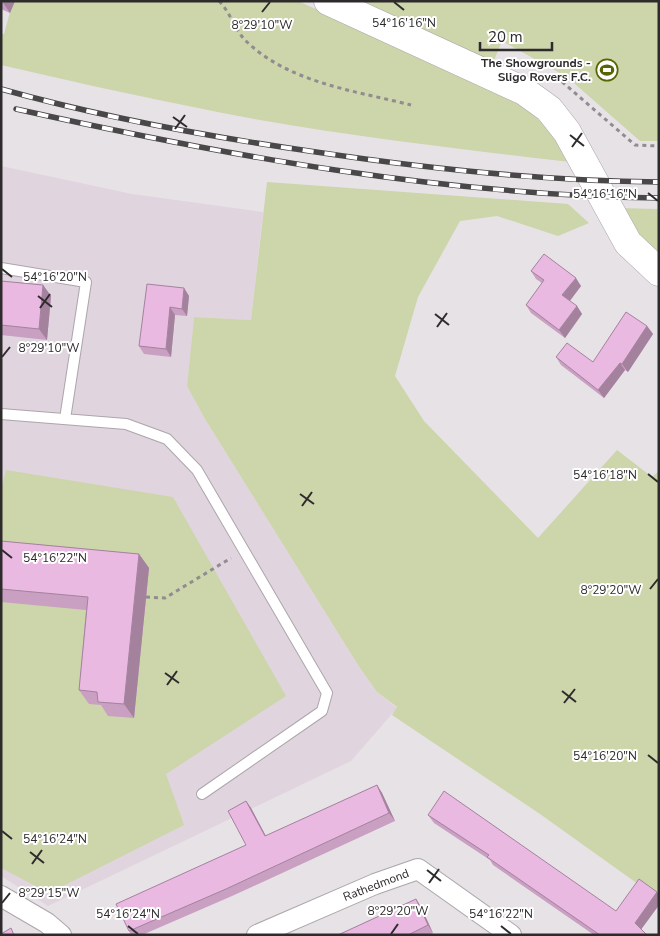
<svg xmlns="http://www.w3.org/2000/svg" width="660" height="936" font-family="'Nunito Sans',sans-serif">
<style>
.built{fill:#e0d4de}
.green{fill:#cdd5ab}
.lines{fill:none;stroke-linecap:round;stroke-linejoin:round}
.lane-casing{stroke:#aba6aa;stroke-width:12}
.street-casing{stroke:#aba6aa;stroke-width:22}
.secondary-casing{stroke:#aba6aa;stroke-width:29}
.path{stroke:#908c8f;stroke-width:3;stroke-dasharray:4 4;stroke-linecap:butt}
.lane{stroke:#fff;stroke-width:10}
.street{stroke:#fff;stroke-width:20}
.secondary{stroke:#fff;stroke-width:28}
.rail-casing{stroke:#4a4749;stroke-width:5.5}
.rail{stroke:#fff;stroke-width:4;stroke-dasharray:11;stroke-linecap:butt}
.wall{fill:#c99fc2}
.shaded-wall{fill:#a4829e}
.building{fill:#eab9e1;stroke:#a4829e}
.ticks{fill:none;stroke:#2e2b2d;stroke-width:2}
.labels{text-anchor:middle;stroke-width:4;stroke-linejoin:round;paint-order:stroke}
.poi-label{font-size:12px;font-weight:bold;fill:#2e2b2d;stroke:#fff;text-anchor:end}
.street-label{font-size:12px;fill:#2e2b2d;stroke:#fff}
.ticks-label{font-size:12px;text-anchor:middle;fill:#2e2b2d;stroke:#fff;stroke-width:4;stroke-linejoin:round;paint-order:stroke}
</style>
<rect width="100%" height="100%" fill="#e7e2e6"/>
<path class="built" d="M 1,166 L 132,194 L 263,212 L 251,320 L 194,317 L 187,386 L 205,419 L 358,665 L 377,692 L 397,708 L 351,761 L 48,906 L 1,876 Z"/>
<path class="green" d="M 13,1 L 298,1 L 516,100 L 549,129 L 571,162 C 467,150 363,138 260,120 C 173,104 87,85 1,65 L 1,34 L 4,34 Z
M 355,1 L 659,1 L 659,141 L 640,141 L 567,77 L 502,41 L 493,63 Z
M 267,182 L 568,204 L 589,223 L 558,236 L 497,216 L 460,221 L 418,297 L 395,376 L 424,421 L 538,538 L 617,450 L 652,477 L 659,471 L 659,899 L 540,814 L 392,715 L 397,707 L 377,692 L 358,665 L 205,419 L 187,386 L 194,317 L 251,320 Z
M 617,208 L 659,209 L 659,257 L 635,233 Z
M 6,470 L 173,497 L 286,696 L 166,774 L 184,825 L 49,893 L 1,868 L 1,490 Z"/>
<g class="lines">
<g class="lane-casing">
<path id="lane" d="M 1,268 L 86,282 L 65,419
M 1,414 L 126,424 L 167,439 L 197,470 L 327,693 L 322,711 L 202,794"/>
</g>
<g class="street-casing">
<path id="street" d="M 1,896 L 47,923 L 61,935
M 257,935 L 375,884 L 418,869 L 511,935"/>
</g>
<g class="secondary-casing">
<path id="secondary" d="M 328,1 L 524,91 L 549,109 L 567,132 L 628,243 L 659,272"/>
</g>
<path class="path" d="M 219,1 C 231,13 235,31 247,42 C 290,83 356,91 411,105
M 548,74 L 560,80 L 635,145 L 659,146
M 146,597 L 165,598 L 231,558"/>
<use href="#lane" class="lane"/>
<use href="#street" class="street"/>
<use href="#secondary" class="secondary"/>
<g class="rail-casing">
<path id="rail" d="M 1,89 C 105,118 210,137 316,152 C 430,169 544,181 659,182
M 16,109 C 228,156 441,195 659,198"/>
</g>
<use href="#rail" class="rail"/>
</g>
<path class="wall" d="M 1,1 L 15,1 L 10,13 L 1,9 Z
M 531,271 L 581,286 L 570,301 L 577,306 L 582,314 L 565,338 L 531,313 L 526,305 L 542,283 L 536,279 Z
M 1,281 L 43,285 L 51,296 L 47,340 L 1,335 Z
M 184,288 L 189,296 L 187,316 L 175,315 L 171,357 L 144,354 L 139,346 Z
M 647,326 L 653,334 L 628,372 L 625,370 L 604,398 L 561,365 L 556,357 L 593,362 Z
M 1,541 L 139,554 L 149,568 L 134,718 L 108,716 L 101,705 L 89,704 L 79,690 L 86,610 L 1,602 Z
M 377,785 L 382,793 L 395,821 L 232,896 L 142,935 L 131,935 L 129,931 L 246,845 L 246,801 L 251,808 L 266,836 Z
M 428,815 L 616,911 L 657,892 L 659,895 L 659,905 L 641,929 L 647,935 L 594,935 L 493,865 L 490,860 L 434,823 Z
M 416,899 L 421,907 L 433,933 L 430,935 L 338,935 Z"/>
<path class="shaded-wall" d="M 2,1 L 15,1 L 10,13 Z
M 576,278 L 581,286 L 568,303 L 562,295 Z
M 43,285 L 51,296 L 47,340 L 39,329 Z
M 184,288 L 189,296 L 187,316 L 182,309 Z
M 577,306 L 582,314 L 565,338 L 559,330 Z
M 170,307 L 175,315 L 171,357 L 166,349 Z
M 647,326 L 653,334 L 628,372 L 622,364 Z
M 620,363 L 625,370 L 604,398 L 598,390 Z
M 139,554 L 149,568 L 134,718 L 124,704 Z
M 377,785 L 382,793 L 395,821 L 389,813 Z
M 246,801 L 251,808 L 270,844 L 265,836 Z
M 657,892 L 659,895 L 659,905 L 640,931 L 635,923 Z
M 416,899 L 421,907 L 433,933 L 428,925 Z"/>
<path class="building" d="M 544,254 L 576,278 L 562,295 L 577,306 L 559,330 L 526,305 L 544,280 L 531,271 Z
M 1,281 L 43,285 L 39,329 L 1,325 Z
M 147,284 L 184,288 L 182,309 L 170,307 L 166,349 L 139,346 Z
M 626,312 L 647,326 L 622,364 L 620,363 L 598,390 L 556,357 L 567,343 L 593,362 Z
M 1,541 L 139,554 L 124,704 L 98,702 L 97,692 L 79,690 L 88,597 L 1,589 Z
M 377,785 L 389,813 L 226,889 L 129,931 L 116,904 L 246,845 L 228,811 L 246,801 L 265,836 Z
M 444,791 L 616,911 L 639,879 L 657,892 L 635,923 L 647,935 L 600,935 L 487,857 L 489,855 L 428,815 Z
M 416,899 L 428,925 L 408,935 L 338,935 Z
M 11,928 L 14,935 L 1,935 L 1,934 Z"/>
<path class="ticks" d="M 394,2 L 404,10M 262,12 L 270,2M 173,117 L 187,127M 175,129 L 185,115M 570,135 L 584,146M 572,147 L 582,133M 648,193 L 658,201M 2,269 L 12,277M 38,296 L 52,307M 40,308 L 50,294M 435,314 L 449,325M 437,327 L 447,313M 2,357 L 10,347M 648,474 L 658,482M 300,494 L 314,504M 302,506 L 312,492M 2,550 L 12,558M 650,589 L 658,579M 165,673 L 179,683M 167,685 L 177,671M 562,691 L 576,702M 564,703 L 575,689M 648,755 L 658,763M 2,831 L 12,839M 30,852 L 44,863M 32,864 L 42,850M 427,870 L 441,881M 429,883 L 439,869M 2,903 L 10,893M 128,926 L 138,934M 501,926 L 511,934M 391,934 L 398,924"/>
<defs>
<g id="stadium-ring" transform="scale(1.125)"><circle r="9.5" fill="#fff" stroke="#596403" stroke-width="1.5"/><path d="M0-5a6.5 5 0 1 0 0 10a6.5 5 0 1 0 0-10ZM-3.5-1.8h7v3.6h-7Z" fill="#596403"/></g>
</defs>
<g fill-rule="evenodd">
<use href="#stadium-ring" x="607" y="70"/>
</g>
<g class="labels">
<g class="poi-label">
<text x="591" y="67">The Showgrounds -<tspan x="591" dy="14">Sligo Rovers F.C.</tspan></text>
</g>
<g class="street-label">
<text transform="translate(376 885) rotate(-21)" y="4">Rathedmond</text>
</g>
</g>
<g class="ticks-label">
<text x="404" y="27">54°16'16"N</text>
<text x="262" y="29">8°29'10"W</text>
<text x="605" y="198">54°16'16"N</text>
<text x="55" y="281">54°16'20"N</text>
<text x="49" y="352">8°29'10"W</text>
<text x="605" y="479">54°16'18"N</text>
<text x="55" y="562">54°16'22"N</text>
<text x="611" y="594">8°29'20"W</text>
<text x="605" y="760">54°16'20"N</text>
<text x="55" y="843">54°16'24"N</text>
<text x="49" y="897">8°29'15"W</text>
<text x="398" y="915">8°29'20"W</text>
<text x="128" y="918">54°16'24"N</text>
<text x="501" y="918">54°16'22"N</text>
</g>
<rect width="660" height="936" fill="none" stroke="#2e2b2d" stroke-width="5"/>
<path d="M480 42v8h72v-8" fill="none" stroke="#2e2b2d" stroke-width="2.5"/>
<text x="488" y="42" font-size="15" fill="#2e2b2d" stroke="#ffffff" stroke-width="4" paint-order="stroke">20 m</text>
</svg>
